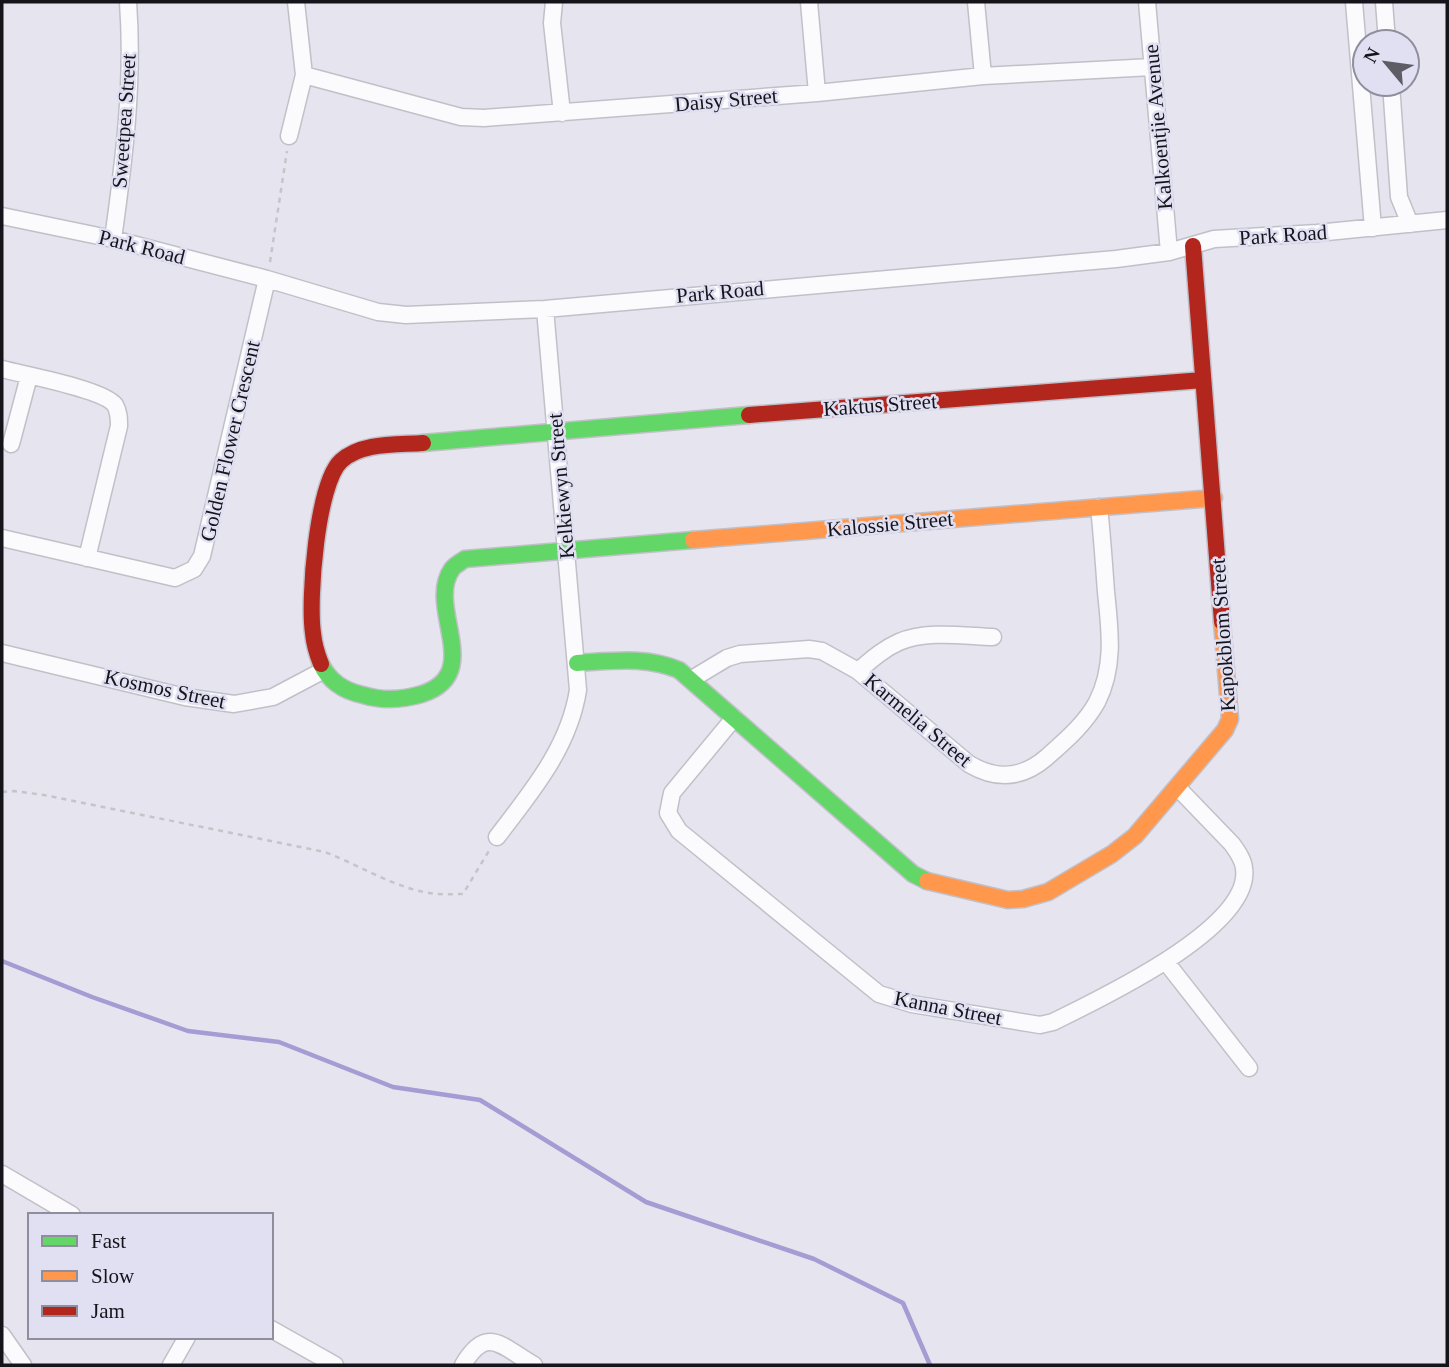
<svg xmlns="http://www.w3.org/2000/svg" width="1449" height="1367" font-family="Georgia,serif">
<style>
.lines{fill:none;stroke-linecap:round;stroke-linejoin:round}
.stream{stroke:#a49cd2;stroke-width:4.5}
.street-casing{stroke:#c1c0c8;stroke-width:19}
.fast-casing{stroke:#c1c0c8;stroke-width:19}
.slow-casing{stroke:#c1c0c8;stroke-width:19}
.jam-casing{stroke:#c1c0c8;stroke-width:19}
.path{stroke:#c5c5c9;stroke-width:2.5;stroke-dasharray:5 5;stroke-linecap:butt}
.street{stroke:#fbfbfd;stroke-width:16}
.fast{stroke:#63d668;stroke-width:16}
.slow{stroke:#ff974d;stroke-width:16}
.jam{stroke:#b3261e;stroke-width:16}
.labels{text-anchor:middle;stroke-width:5;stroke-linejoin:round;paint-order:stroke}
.street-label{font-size:21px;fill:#15141b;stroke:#e1e0f3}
</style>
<rect width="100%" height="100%" fill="#e5e4ef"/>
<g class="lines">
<path class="stream" d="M 2,961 L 92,997 L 188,1031 L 279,1042 L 393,1087 L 480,1100 L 646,1202 L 814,1259 L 903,1303 L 930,1365"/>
<g class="street-casing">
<path id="street" d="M 554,2 L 552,23 L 562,113
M 809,2 L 817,93
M 976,2 L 983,76
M 1147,2 L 1169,252
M 1354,2 L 1373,228
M 1384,2 L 1387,42
M 304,75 L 461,117 L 484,118 L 817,93 L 983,76 L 1152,67
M 1391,84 L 1399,197 L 1410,224
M 289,136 L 304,75 L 296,2
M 2,216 L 113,239 L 267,279 L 378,312 L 406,315 L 545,309 L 1116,259 L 1169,252 L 1214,239 L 1317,233 L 1447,220
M 113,239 C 124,160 134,82 128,2
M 2,369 C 24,375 103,389 115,405 C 119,412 119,419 119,426 L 87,558
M 11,444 L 29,376
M 2,538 L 175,578 L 194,569 L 202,556 L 267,279
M 2,653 L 185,697 L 234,704 L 273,697 L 324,670
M 858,671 C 871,660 883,649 899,642 C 926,630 964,636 993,637
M 692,679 L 727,658 L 740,654 L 809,649 L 822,651 L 858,671 L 969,764 C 996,780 1022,779 1047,757 C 1065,741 1085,724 1097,702 C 1115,667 1110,630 1106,592 C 1104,564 1102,535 1099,507
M 734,718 L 672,793 L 668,813 L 679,831 L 879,994 L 912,1004 L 1040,1025 L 1053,1022 C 1097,1000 1253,928 1244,868 C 1243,859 1237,851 1232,844 L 1178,788
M 497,837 C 531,792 569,748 578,690 L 545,309
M 1166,962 L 1249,1068
M 2,1174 L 72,1215
M 271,1329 L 335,1365
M 2,1335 L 23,1365
M 171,1365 L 187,1337
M 463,1365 C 487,1324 502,1347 534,1365"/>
</g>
<g class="fast-casing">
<path id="fast" d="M 423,443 L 749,415
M 577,663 C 612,661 646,656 679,670 L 913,874 L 927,881
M 321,664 C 329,681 344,691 363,695 C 382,701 402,700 422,694 C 486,673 425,607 452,569 C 455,565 461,562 465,559 L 693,540"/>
</g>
<g class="slow-casing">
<path id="slow" d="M 693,540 L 1214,498
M 927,881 L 1008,900 L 1023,899 L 1048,892 L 1112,854 L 1135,836 L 1225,730 L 1230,719 L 1222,622"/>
</g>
<g class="jam-casing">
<path id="jam" d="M 1193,246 L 1222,622
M 749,415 L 1203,380
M 321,664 C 317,654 314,644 313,633 C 308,600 317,483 341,461 C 362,442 397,445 423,443"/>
</g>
<path class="path" d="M 270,262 L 287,151
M 2,792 L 14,791 L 44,795 L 325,852 C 359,865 393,887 429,893 C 440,895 452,894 463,894 L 490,849"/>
<use href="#street" class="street"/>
<use href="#fast" class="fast"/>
<use href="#slow" class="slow"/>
<use href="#jam" class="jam"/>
</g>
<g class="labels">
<g class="street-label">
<text transform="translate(726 100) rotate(-5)" y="7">Daisy Street</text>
<text transform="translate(124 121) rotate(-86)" y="7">Sweetpea Street</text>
<text transform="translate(1158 127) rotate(-95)" y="7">Kalkoentjie Avenue</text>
<text transform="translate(1283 235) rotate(-4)" y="7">Park Road</text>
<text transform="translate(142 247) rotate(14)" y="7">Park Road</text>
<text transform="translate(720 292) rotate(-5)" y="7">Park Road</text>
<text transform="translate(880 405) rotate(-4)" y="7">Kaktus Street</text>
<text transform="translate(230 441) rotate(-77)" y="7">Golden Flower Crescent</text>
<text transform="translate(561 486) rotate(-95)" y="7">Kelkiewyn Street</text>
<text transform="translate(890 524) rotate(-5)" y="7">Kalossie Street</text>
<text transform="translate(1223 635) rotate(-94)" y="7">Kapokblom Street</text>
<text transform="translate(165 689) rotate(12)" y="7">Kosmos Street</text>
<text transform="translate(918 720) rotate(40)" y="7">Karmelia Street</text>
<text transform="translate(948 1008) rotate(11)" y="7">Kanna Street</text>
</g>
</g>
<rect width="1449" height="1367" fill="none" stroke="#15141b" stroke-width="7"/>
<rect x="28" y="1213" width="245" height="126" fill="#e1e0f3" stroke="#8f8e9d" stroke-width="2"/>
<rect x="42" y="1236" width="35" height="10" fill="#63d668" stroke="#8f8e9d" stroke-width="2"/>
<text x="91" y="1248" font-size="21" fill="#15141b">Fast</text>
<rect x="42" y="1271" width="35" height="10" fill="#ff974d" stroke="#8f8e9d" stroke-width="2"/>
<text x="91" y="1283" font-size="21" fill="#15141b">Slow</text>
<rect x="42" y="1306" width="35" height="10" fill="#b3261e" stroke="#8f8e9d" stroke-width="2"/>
<text x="91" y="1318" font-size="21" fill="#15141b">Jam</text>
<g transform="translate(1386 63) rotate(299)"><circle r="33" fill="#e1e0f3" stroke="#8f8e9d" stroke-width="2"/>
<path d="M0-5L12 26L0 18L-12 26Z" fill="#5e5d65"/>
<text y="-10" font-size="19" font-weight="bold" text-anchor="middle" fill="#15141b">N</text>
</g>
</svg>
